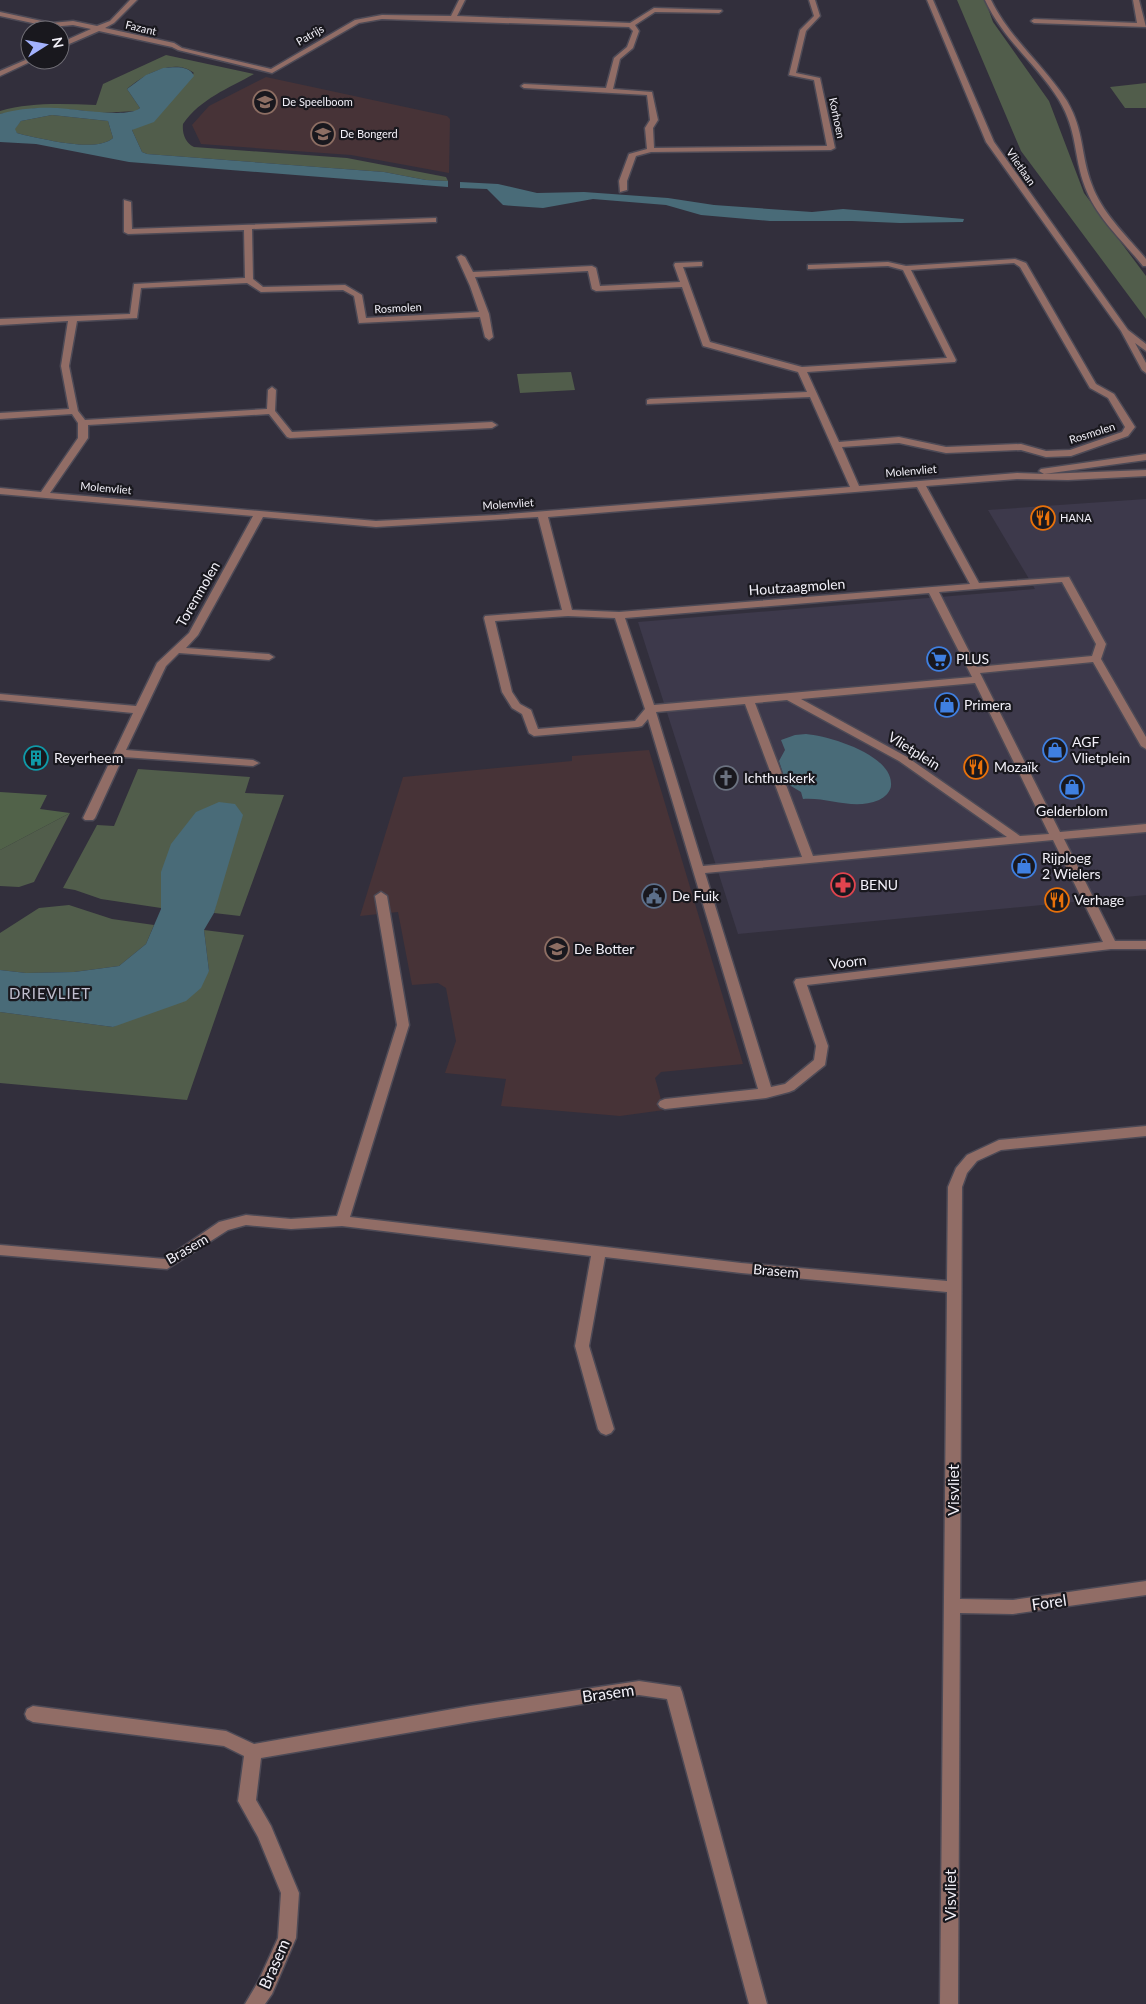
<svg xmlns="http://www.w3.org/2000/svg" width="1146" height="2004" font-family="Lato,sans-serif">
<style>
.built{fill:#3d394b}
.education{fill:#473337}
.green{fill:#515d4b}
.forest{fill:#516249}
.water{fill:#496b78;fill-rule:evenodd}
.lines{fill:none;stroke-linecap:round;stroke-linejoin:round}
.minor-casing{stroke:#4d4a56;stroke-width:3}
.minor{fill:#916d66;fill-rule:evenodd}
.labels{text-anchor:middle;stroke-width:4.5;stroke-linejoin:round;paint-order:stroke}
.far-street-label{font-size:11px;fill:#f2f0f8;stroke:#19181e}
.far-poi-label{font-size:11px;fill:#f2f0f8;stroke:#19181e;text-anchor:start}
.street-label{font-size:14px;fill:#f2f0f8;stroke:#19181e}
.poi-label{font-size:14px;fill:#f2f0f8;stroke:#19181e;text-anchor:start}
.neighbourhood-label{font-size:15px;letter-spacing:1px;fill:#c1bece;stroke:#19181e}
.near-street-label{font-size:16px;fill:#f2f0f8;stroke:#19181e}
</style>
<rect width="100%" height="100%" fill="#322f3c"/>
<path class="built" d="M 1146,499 L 1146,895 L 738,934 L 638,622 L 1035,589 L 988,510 Z"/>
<path class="education" d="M 266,77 L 447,116 L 450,119 L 449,173 L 351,155 L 201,144 L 192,125 L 209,106 Z
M 649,750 L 743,1064 L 661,1072 L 655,1078 L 664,1110 L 620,1116 L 501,1106 L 506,1079 L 445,1073 L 456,1041 L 446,988 L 438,983 L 412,985 L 398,912 L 360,916 L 403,777 L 572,761 L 572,756 Z"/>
<path class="green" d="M 957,0 L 985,0 L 993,22 L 1049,101 L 1084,193 L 1146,276 L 1146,319 L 1021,151 Z
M 166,55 L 254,74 C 229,88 200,99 183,124 C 182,133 185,143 194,147 L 347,158 L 446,177 L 448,181 L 426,180 L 384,172 L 147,154 L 142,152 L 132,130 L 194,73 C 174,57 143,75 127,89 L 140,108 L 136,111 L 101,113 L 77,110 L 38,108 L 0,114 L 0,111 C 31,102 63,104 96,105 L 103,84 Z
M 1146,83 L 1146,108 L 1125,108 L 1110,87 Z
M 52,115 L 108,121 L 113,138 C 96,153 45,139 24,135 L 17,133 L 14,129 L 21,121 Z
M 571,372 L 575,390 L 520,393 L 517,374 Z
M 138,769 L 250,777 L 245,793 L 284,795 L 240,916 L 214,913 L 217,898 L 161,872 L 161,908 L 101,899 L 75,890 L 63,888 L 97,825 L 114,826 Z
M 70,813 L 34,882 L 19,887 L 0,886 L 0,850 Z
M 69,905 L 112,919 L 154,925 L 146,944 L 119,966 L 74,972 L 26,973 L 0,970 L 0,933 L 39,908 Z
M 204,930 L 244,935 L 187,1100 L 0,1083 L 0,1012 L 113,1027 L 209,971 Z"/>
<path class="forest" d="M 0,792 L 47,795 L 40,809 L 70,813 L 0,850 Z"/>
<path class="water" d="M 163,68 C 174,67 190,65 194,76 L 154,122 L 132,130 L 142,152 L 147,154 L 384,172 L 426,180 L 448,181 L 448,187 L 129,162 L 36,144 L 0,142 L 0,114 C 17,109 37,107 55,108 C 73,108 127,119 140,108 L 127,89 L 146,75 ZM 52,115 L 108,121 L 113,138 C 96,153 45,139 24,135 L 17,133 L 15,129 L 21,121 Z
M 460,182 L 498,184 L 537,193 L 584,192 L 668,198 L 714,205 L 812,212 L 843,209 L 964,219 L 963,222 L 900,223 L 852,221 L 770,221 L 701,215 L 666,205 L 593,199 L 543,208 L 514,206 L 503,205 L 487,189 L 460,188 Z
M 806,734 C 829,736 890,754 891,783 C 892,791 885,797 879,800 C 853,811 829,797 803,799 L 801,792 L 786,783 L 779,761 L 785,750 L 781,740 L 795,735 Z
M 219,802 L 235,804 L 243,815 L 214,913 L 204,930 L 209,971 L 201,988 L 186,1001 L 113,1027 L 0,1012 L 0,970 L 26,973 L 74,972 L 119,966 L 146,944 L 161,909 L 161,872 L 171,844 L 196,812 Z"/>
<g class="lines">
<g class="minor-casing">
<path id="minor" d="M 130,0 L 137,0 L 114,23 L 105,28 L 174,43 L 182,48 L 271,69 L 355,20 L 382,15 L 451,16 L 459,0 L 465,0 L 457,16 L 630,23 L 654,8 L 721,10 L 722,11 L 719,13 L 655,12 L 635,25 L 639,31 L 633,48 L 620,59 L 613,89 L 652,92 L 658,120 L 653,128 L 654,148 L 827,146 L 814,80 L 789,75 L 800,30 L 814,16 L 809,0 L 815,0 L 820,16 L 806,31 L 796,73 L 820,78 L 835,148 L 831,150 L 651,152 L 636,156 L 627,181 L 627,190 L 620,192 L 619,181 L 629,154 L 647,149 L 645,128 L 650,120 L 647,95 L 524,88 L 521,86 L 524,84 L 606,88 L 614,58 L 627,47 L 633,31 L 629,27 L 382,19 L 359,23 L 272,73 L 178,50 L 172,47 L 99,31 L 60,48 L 60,43 L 91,29 L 73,25 L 51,27 L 0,16 L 0,12 L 51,23 L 73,21 L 97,26 L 110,21 Z
M 927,0 L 933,0 L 994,142 L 1128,330 L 1146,344 L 1146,351 L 1135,343 L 1146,363 L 1146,373 L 1142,370 L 1121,331 L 986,142 Z
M 985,0 L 991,0 C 1010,39 1044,65 1067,101 C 1085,132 1080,154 1092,185 C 1102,213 1127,236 1146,259 L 1146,266 L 1143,266 C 1123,241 1096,217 1085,187 C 1073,155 1078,132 1059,100 C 1036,63 1004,41 985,0 Z
M 1133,0 L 1139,0 L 1146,27 L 1034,23 L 1031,21 L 1034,19 L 1137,23 Z
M 30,58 L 30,60 L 33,60 L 32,61 L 0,76 L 0,71 Z
M 124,200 L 131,202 L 132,229 L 436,218 L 436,222 L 433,222 L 252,229 L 253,279 L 263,287 L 345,285 L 362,295 L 366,318 L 479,312 L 470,286 L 457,257 L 461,255 L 465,257 L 473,272 L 592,266 L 596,268 L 600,286 L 680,282 L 674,265 L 675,263 L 699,262 L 702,262 L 702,266 L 683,267 L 710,342 L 802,367 L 947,358 L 903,270 L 888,266 L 811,269 L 808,269 L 808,265 L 888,262 L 906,266 L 1015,259 L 1026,263 L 1096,384 L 1114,394 L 1135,427 L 1128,436 L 1071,456 L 1046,457 L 1021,450 L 946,453 L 899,443 L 842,447 L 859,486 L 1017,473 L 1044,474 L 1039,471 L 1041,469 L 1146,454 L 1146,460 L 1044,474 L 1146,470 L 1146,476 L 1068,480 L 1017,479 L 926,486 L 979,583 L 1069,577 L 1106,644 L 1101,659 L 1146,737 L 1146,749 L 1141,746 L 1093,662 L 980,673 L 1060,832 L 1146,824 L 1146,832 L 1064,839 L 1115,941 L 1146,941 L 1146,949 L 1111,949 L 807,985 L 828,1046 L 825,1065 L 794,1090 L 789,1092 L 766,1098 L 665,1109 L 660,1107 L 658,1104 L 660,1101 L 665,1099 L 758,1089 L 648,719 L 642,726 L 638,727 L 534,736 L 529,733 L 522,714 L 512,708 L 502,692 L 484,618 L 485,616 L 562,610 L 538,517 L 376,527 L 263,517 L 198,635 L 186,648 L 269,654 L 274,657 L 269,660 L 179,653 L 166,666 L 126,750 L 253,760 L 259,763 L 253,766 L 123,757 L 95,818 L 93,820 L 85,820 L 83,818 L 133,713 L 0,700 L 0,694 L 136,706 L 157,663 L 189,633 L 253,516 L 0,494 L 0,488 L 41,492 L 78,438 L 78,423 L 72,414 L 0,419 L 0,413 L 69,409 L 61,366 L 68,321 L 0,325 L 0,319 L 130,314 L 134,284 L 245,278 L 244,230 L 128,234 L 124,232 ZM 1014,263 L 1020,267 L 1090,388 L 1108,398 L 1125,427 L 1122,432 L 1070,450 L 1046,451 L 1021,444 L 946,447 L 899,437 L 839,442 L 807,372 L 955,362 L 956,360 L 911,270 ZM 588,271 L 592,289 L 596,291 L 682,287 L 703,346 L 798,372 L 807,392 L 650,399 L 647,400 L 647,404 L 810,397 L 850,487 L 496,515 L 376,521 L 50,493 L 88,438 L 88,425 L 269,414 L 287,437 L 290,438 L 492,428 L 497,425 L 492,422 L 292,432 L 275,411 L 276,390 L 272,387 L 268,390 L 267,409 L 85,420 L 78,411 L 69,366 L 77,321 L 137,318 L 141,288 L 247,283 L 261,292 L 343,290 L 354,296 L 359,323 L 480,317 L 485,337 L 489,340 L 493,337 L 489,314 L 475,277 ZM 917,487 L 970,584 L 619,612 L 572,610 L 548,517 ZM 1062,582 L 1096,644 L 1092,656 L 977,667 L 939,592 ZM 929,593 L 972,677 L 654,705 L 625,618 ZM 568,616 L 615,618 L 645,709 L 635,721 L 538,729 L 531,710 L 520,704 L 512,692 L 495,621 ZM 975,683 L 1049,834 L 1020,836 L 907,757 L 801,699 ZM 787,700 L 899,761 L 1007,837 L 813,856 L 755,703 ZM 745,704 L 802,857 L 703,866 L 656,712 ZM 1053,840 L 1103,942 L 796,979 L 794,982 L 816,1046 L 814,1060 L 785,1084 L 771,1087 L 705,873 Z
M 381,892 L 387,896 L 409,1025 L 350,1217 L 741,1263 L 947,1281 L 948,1187 L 956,1168 L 967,1155 L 999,1140 L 1146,1126 L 1146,1136 L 1001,1150 L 977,1161 L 967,1173 L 962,1187 L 960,1599 L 1013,1600 L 1146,1581 L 1146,1595 L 1013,1614 L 960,1613 L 958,2004 L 940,2004 L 947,1292 L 741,1273 L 605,1257 L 589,1346 L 614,1429 L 611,1433 L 606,1435 L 601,1433 L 598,1429 L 575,1346 L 591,1256 L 342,1226 L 291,1229 L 246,1225 L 228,1230 L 167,1269 L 0,1255 L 0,1245 L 165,1259 L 219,1222 L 246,1215 L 291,1219 L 337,1216 L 397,1025 L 375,896 Z
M 639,1681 L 680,1687 L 682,1692 L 767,2004 L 749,2004 L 667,1699 L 639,1695 L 470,1722 L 261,1758 L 256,1800 L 271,1826 L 299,1893 L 296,1938 L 272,1994 L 265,2004 L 245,2004 L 258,1982 L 278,1938 L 281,1893 L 258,1837 L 238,1801 L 244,1756 L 224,1746 L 33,1722 L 27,1719 L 25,1714 L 27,1709 L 33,1706 L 226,1731 L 254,1744 L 470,1706 Z"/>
</g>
<use href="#minor" class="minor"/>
</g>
<defs>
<g id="school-ring" transform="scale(1.25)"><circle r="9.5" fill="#19181e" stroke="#8d6e63" stroke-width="1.5"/><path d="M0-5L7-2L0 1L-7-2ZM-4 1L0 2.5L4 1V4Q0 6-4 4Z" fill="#8d6e63"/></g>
<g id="restaurant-ring" transform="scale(1.25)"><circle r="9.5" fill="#19181e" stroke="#e8710a" stroke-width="1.5"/><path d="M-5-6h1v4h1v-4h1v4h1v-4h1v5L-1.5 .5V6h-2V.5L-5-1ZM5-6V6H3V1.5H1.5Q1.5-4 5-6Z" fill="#e8710a"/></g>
<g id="supermarket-ring" transform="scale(1.25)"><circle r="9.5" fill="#19181e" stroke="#3f7fe0" stroke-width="1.5"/><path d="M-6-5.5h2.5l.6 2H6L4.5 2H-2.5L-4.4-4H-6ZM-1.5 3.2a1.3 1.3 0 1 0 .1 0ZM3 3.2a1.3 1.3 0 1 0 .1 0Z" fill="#3f7fe0"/></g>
<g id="shop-ring" transform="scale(1.25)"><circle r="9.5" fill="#19181e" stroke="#3f7fe0" stroke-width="1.5"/><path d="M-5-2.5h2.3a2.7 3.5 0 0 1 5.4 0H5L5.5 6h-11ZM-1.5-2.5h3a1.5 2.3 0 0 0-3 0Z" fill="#3f7fe0"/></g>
<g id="building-ring" transform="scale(1.25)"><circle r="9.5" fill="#19181e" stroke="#0f9aa8" stroke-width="1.5"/><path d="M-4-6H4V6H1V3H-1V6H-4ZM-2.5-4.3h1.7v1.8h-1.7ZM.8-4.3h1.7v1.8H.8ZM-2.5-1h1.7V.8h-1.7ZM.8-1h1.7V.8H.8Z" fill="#0f9aa8"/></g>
<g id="church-ring" transform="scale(1.25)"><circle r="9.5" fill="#19181e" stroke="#6b7280" stroke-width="1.5"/><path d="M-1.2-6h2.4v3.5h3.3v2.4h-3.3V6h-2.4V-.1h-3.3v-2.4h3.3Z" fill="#6b7280"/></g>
<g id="pharmacy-ring" transform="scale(1.25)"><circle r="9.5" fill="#19181e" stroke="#e0444e" stroke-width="1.5"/><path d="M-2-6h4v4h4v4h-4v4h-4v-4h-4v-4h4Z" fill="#e0444e"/></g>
<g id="civic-ring" transform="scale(1.25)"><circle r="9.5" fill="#19181e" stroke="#5c6f8a" stroke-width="1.5"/><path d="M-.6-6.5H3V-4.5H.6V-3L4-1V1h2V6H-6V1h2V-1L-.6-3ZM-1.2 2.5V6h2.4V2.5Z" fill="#5c6f8a"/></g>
</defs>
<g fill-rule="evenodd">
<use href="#school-ring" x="265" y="102"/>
<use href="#school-ring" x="323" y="134"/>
<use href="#restaurant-ring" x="1043" y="518"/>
<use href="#supermarket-ring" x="939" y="659"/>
<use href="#shop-ring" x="947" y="705"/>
<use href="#shop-ring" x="1055" y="750"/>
<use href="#building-ring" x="36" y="758"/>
<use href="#restaurant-ring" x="976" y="767"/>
<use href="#church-ring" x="726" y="778"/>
<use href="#shop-ring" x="1072" y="787"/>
<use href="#shop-ring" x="1024" y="866"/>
<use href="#pharmacy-ring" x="843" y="885"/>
<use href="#civic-ring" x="654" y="896"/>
<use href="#restaurant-ring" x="1057" y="900"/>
<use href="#school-ring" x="557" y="949"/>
</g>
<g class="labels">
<g class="far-street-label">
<text transform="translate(141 28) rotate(13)" y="4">Fazant</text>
<text transform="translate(310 35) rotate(-30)" y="4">Patrijs</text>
<text transform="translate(837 118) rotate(78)" y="4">Korhoen</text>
<text transform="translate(1021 167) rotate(55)" y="4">Vlietlaan</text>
<text transform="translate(398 308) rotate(-3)" y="4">Rosmolen</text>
<text transform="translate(1092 433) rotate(-18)" y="4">Rosmolen</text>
<text transform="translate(911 471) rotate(-5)" y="4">Molenvliet</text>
<text transform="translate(106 488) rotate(5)" y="4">Molenvliet</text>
<text transform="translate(508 504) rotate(-4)" y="4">Molenvliet</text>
</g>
<g class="far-poi-label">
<text x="282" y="106">De Speelboom</text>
<text x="340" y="138">De Bongerd</text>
<text x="1060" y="522">HANA</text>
</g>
<g class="street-label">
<text transform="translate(797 587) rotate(-4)" y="5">Houtzaagmolen</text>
<text transform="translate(198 594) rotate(-60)" y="5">Torenmolen</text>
<text transform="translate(914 751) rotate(32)" y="5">Vlietplein</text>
<text transform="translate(848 962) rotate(-7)" y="5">Voorn</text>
<text transform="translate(187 1249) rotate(-30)" y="5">Brasem</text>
<text transform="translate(776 1271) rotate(5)" y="5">Brasem</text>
</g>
<g class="poi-label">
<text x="956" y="664">PLUS</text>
<text x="964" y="710">Primera</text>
<text x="1072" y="747">AGF<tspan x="1072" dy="16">Vlietplein</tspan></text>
<text x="54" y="763">Reyerheem</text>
<text x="994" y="772">Mozaïk</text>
<text x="744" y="783">Ichthuskerk</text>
<text x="1072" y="816" text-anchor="middle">Gelderblom</text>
<text x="1042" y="863">Rijploeg<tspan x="1042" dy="16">2 Wielers</tspan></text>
<text x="860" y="890">BENU</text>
<text x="672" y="901">De Fuik</text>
<text x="1074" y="905">Verhage</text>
<text x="574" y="954">De Botter</text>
</g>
<g class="neighbourhood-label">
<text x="50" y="999">DRIEVLIET</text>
</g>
<g class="near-street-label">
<text transform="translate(953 1490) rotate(-90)" y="6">Visvliet</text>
<text transform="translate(1049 1602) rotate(-8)" y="6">Forel</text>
<text transform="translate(608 1693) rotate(-8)" y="6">Brasem</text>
<text transform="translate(950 1895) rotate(-90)" y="6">Visvliet</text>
<text transform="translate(274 1964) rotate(-66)" y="6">Brasem</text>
</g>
</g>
<g transform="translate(45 45) rotate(79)"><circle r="24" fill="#19181e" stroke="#706e75"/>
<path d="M0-4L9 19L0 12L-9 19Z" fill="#a3b2fd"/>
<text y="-8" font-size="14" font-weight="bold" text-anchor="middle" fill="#f2f0f8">N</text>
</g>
</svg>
